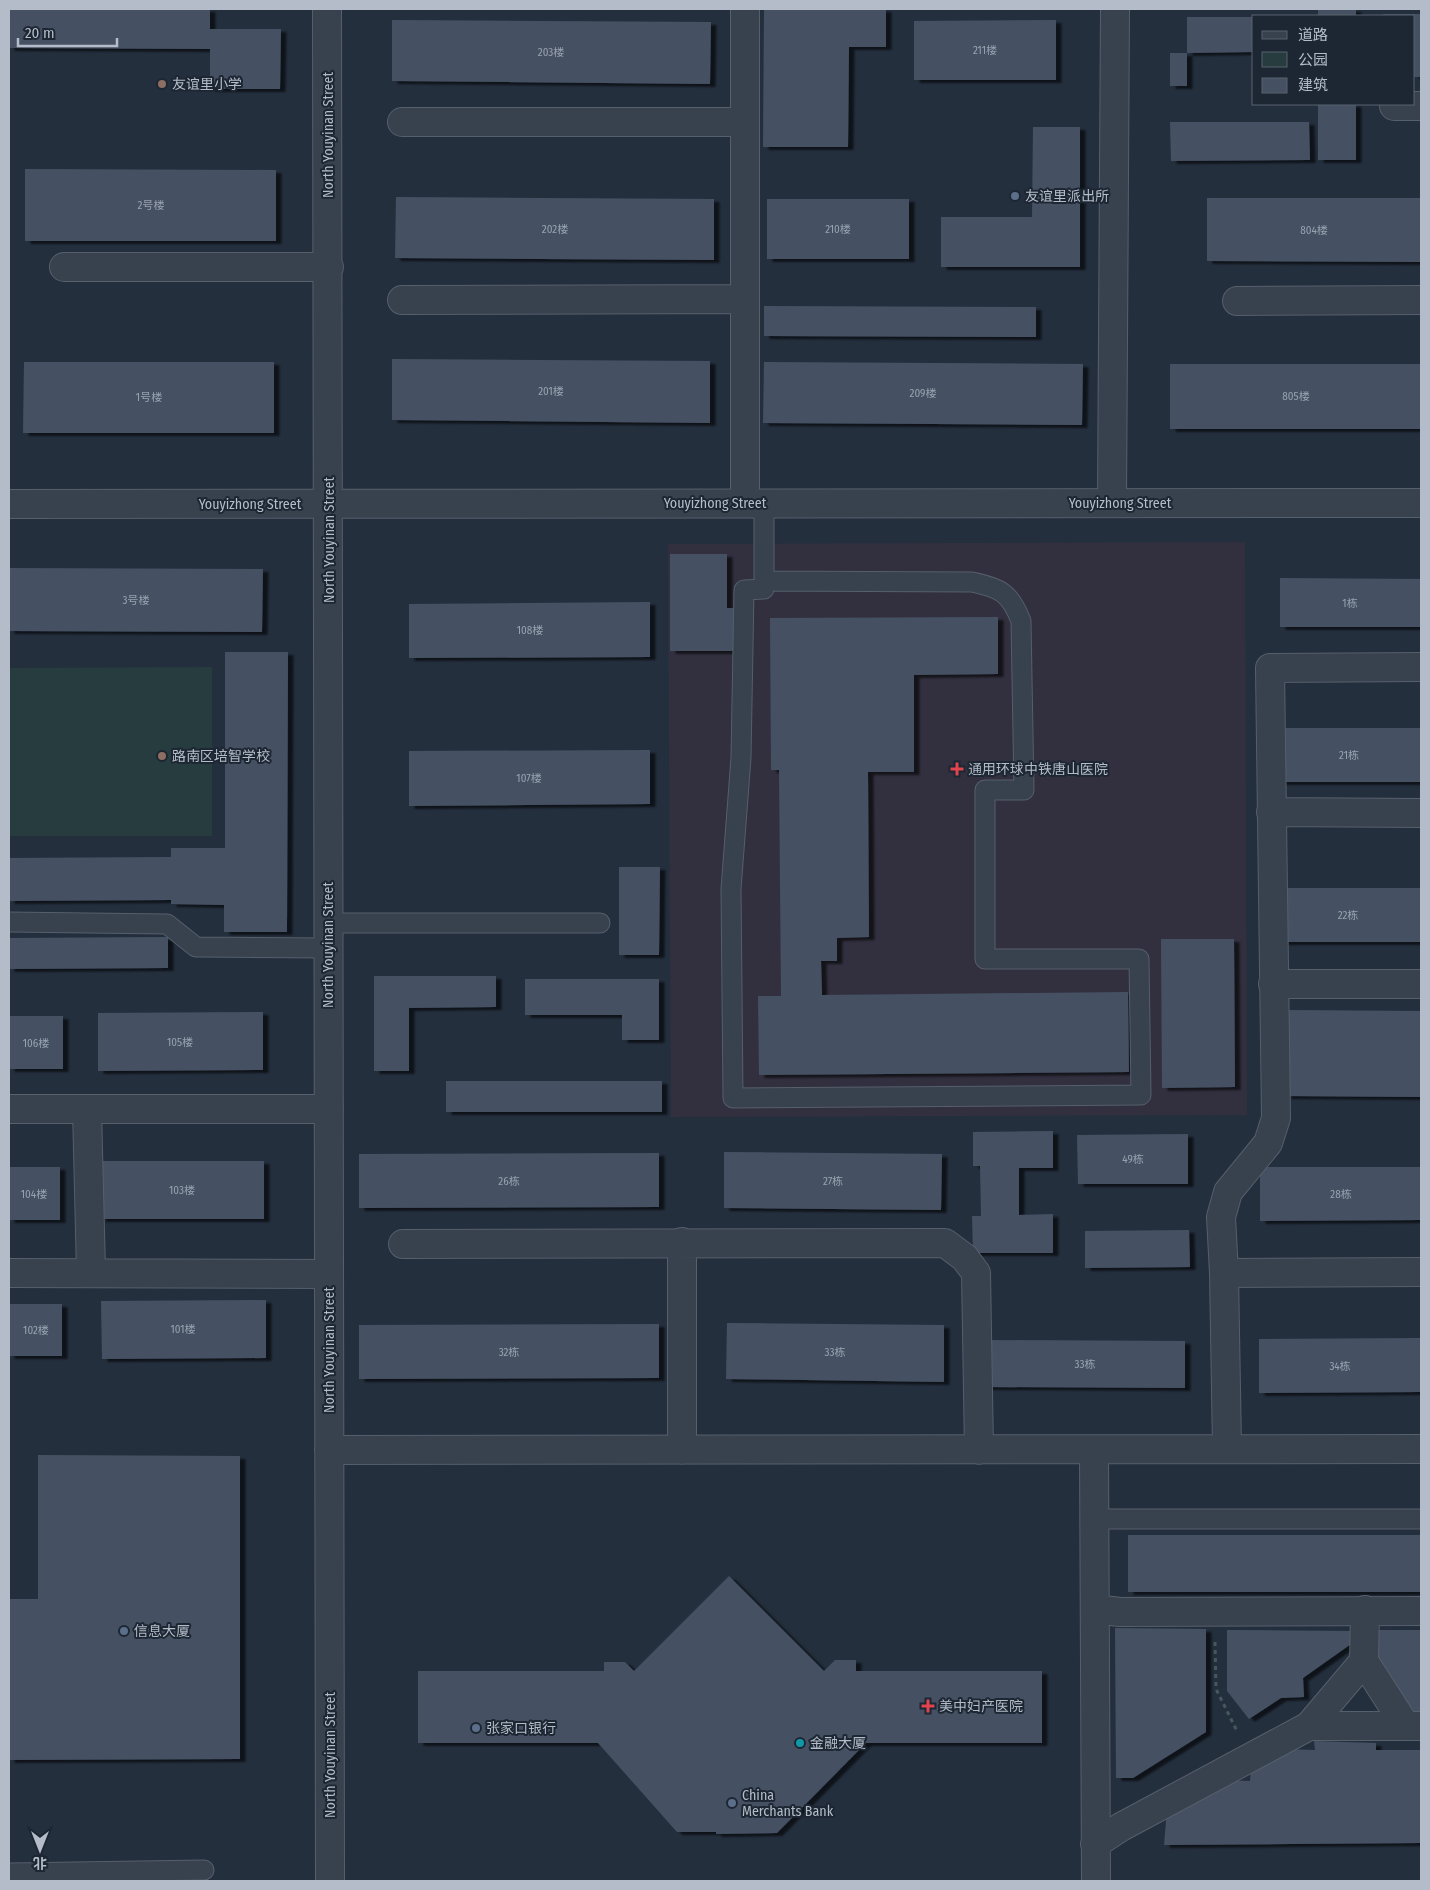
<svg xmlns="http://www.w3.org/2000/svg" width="1430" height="1890" font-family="'Fira Sans Condensed','Noto Sans SC',sans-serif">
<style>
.medical{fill:#32303f}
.green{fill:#263c3f}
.building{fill:#455162;filter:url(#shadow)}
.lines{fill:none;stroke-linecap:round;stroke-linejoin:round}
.lane-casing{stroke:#565f6c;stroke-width:21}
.street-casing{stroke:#565f6c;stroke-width:30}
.path{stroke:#44595c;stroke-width:3;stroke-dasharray:4 4;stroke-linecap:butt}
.lane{stroke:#38414e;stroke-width:19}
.street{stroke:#38414e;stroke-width:28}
.education-dot{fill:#8d6e63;stroke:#1d2633;stroke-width:2}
.service-dot{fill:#5c6f8a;stroke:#1d2633;stroke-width:2}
.health-dot{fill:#e0444e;stroke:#1d2633;stroke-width:2}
.culture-dot{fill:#0f9aa8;stroke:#1d2633;stroke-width:2}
.labels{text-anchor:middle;stroke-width:4;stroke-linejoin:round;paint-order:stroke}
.number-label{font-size:11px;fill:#98a1af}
.poi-label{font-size:14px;fill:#b4bcc9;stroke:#1d2633;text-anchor:start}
.street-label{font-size:14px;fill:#b4bcc9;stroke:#1d2633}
</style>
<defs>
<filter id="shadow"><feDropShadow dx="5.5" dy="3" stdDeviation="1" flood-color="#0009"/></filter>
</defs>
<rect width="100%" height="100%" fill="#242f3e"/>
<path class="medical" d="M 1245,542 L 1247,1115 L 671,1117 L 668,544 Z"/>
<path class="green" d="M 212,667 L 212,836 L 9,836 L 9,668 Z"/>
<path class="building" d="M 9,9 L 210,9 L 210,29 L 281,29 L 280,89 L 210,89 L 210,49 L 9,48 Z
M 764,9 L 886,9 L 886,47 L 849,47 L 848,147 L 763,147 Z
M 1318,9 L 1356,9 L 1356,16 L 1318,16 Z
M 1383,14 L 1421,14 L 1421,77 L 1414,77 L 1414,16 L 1383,16 Z
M 1187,17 L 1254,17 L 1254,52 L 1187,53 L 1187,86 L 1170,86 L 1170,53 L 1187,53 Z
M 392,20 L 711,22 L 710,84 L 392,81 Z
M 1056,20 L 1056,80 L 914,80 L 914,21 Z
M 1318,104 L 1356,104 L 1356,160 L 1318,160 Z
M 1170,122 L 1309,122 L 1310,160 L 1171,161 Z
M 1033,127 L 1080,127 L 1080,267 L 941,267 L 941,217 L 1032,217 Z
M 25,169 L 276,170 L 276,241 L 25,241 Z
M 396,197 L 714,199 L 714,260 L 395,258 Z
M 1207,198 L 1421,198 L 1421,262 L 1207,261 Z
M 767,199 L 909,199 L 909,259 L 767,259 Z
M 764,306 L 1036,307 L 1036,337 L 764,336 Z
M 392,359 L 710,361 L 710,423 L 392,420 Z
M 24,362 L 274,362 L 274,433 L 23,433 Z
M 764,362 L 1083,364 L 1082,425 L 763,423 Z
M 1170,364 L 1421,364 L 1421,429 L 1170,429 Z
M 670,554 L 727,554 L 727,608 L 736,608 L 736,651 L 670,651 Z
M 9,568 L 263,569 L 262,632 L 9,631 Z
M 1280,578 L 1421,579 L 1421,627 L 1280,627 Z
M 650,602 L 650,657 L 409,658 L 409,604 Z
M 998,617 L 998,674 L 914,675 L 914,772 L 868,772 L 869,937 L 837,938 L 837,961 L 821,961 L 822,995 L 1128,992 L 1129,1072 L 759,1075 L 758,996 L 781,996 L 779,770 L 771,770 L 770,618 Z
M 225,652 L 288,652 L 287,932 L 224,932 L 224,905 L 171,904 L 171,900 L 9,901 L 9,858 L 171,857 L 171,848 L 225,848 Z
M 1276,728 L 1421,728 L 1421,782 L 1276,782 Z
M 650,750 L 650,804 L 409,806 L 409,751 Z
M 619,867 L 660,867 L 659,955 L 619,955 Z
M 1276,888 L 1421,888 L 1421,942 L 1275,942 Z
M 168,937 L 168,968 L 9,969 L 9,938 Z
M 1161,939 L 1234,939 L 1235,1087 L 1162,1088 Z
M 374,976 L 496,976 L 496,1007 L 409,1008 L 409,1071 L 374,1071 Z
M 525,979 L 659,979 L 659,1040 L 622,1040 L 622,1015 L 525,1015 Z
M 1287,1010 L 1421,1011 L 1421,1097 L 1286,1096 Z
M 263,1012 L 263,1070 L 98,1071 L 98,1013 Z
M 9,1016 L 63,1016 L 63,1069 L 9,1069 Z
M 446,1081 L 662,1081 L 662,1112 L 446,1112 Z
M 1053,1131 L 1053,1168 L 1019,1168 L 1019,1215 L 1053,1214 L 1053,1253 L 973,1253 L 972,1216 L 981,1216 L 980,1166 L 973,1166 L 973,1132 Z
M 1188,1134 L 1188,1184 L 1078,1184 L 1077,1135 Z
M 724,1152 L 942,1154 L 941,1210 L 724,1208 Z
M 659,1153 L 659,1207 L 359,1208 L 359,1154 Z
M 100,1161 L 264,1161 L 264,1219 L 100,1219 Z
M 9,1167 L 60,1167 L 60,1220 L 9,1220 Z
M 1260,1167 L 1421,1167 L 1421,1220 L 1260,1221 Z
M 1189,1230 L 1190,1267 L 1085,1268 L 1085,1231 Z
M 266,1300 L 266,1358 L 102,1359 L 101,1301 Z
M 9,1304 L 62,1304 L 62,1356 L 9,1356 Z
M 727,1323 L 944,1325 L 944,1382 L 726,1379 Z
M 659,1324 L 659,1378 L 359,1379 L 359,1325 Z
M 1421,1338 L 1421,1392 L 1259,1393 L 1259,1339 Z
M 986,1340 L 1185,1341 L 1185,1388 L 986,1387 Z
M 38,1455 L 240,1456 L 240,1759 L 9,1760 L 9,1599 L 38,1599 Z
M 1128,1535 L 1421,1535 L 1421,1592 L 1128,1592 Z
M 729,1576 L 824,1671 L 835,1660 L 856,1660 L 856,1671 L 1042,1671 L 1042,1743 L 866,1743 L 777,1833 L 716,1834 L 716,1832 L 677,1832 L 598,1743 L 418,1743 L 418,1671 L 604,1671 L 604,1662 L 625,1662 L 634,1671 Z
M 1115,1628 L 1206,1629 L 1206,1732 L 1133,1778 L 1116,1778 Z
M 1227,1630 L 1351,1631 L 1351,1644 L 1303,1678 L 1304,1697 L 1281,1698 L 1249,1719 L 1227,1691 Z
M 1375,1630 L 1421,1630 L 1421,1716 L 1410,1716 L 1375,1665 Z
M 1314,1741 L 1376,1743 L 1376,1750 L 1421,1750 L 1421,1843 L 1164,1845 L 1167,1810 L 1221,1780 L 1250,1781 L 1251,1769 L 1283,1749 L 1315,1750 Z"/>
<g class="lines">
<g class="lane-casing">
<path id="lane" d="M 764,503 L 764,589 L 744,590 L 741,758 L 731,889 L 733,1098 L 1141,1095 L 1139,959 L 985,959 L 985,790 L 1024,790 L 1021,621 C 1010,593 1001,588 972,582 L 764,581
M 9,922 L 167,924 L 196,947 L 328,948
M 328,923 L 600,923
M 1095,1519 L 1421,1519
M 9,1873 L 204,1870"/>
</g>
<g class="street-casing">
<path id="street" d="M 327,9 L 330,1881
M 745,9 L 745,503
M 1394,106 L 1421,106
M 402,122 L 745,122
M 64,267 L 329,267
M 402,300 L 745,299
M 1237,301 L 1421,300
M 1112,503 L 1115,9
M 9,504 L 1421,503
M 1271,812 L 1421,813
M 1273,984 L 1421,984
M 9,1109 L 329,1109
M 87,1109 L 91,1272
M 682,1242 L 682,1450
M 403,1244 L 945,1243 L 965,1258 L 976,1273 L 979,1450
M 9,1273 L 329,1274
M 1224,1273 L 1421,1272
M 1227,1448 L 1224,1273 L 1221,1217 L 1228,1192 L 1268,1143 L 1276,1118 L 1270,668 L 1421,667
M 329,1450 L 1421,1449
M 1094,1450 L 1096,1881
M 1095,1609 L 1120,1612 L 1421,1611
M 1364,1661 L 1405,1725
M 1309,1726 L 1364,1661 L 1365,1610
M 1095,1844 L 1121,1827 L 1309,1726 L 1421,1726"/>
</g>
<path class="path" d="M 1215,1642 L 1216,1689 L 1237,1731"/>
<use href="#lane" class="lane"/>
<use href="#street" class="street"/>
</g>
<g class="education-dot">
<circle cx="162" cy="84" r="5"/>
<circle cx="162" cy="756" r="5"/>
</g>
<g class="service-dot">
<circle cx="1015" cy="196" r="5"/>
<circle cx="124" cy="1631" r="5"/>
<circle cx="476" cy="1728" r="5"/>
<circle cx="732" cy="1803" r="5"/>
</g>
<g class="health-dot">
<path d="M954.5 761.5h5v5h5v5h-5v5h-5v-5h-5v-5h5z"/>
<path d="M925.5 1698.5h5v5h5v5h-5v5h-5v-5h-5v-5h5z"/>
</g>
<circle class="culture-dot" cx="800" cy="1743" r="5"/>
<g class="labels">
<g class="number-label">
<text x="985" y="54">211楼</text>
<text x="551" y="56">203楼</text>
<text x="151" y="209">2号楼</text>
<text x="555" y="233">202楼</text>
<text x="838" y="233">210楼</text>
<text x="1314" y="234">804楼</text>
<text x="551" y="395">201楼</text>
<text x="923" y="397">209楼</text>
<text x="1296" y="400">805楼</text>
<text x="149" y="401">1号楼</text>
<text x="136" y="604">3号楼</text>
<text x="1350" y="607">1栋</text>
<text x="530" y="634">108楼</text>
<text x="1349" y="759">21栋</text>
<text x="529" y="782">107楼</text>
<text x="1348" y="919">22栋</text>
<text x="180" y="1046">105楼</text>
<text x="36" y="1047">106楼</text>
<text x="1133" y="1163">49栋</text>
<text x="509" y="1185">26栋</text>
<text x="833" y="1185">27栋</text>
<text x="182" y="1194">103楼</text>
<text x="34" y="1198">104楼</text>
<text x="1341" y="1198">28栋</text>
<text x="183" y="1333">101楼</text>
<text x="36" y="1334">102楼</text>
<text x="509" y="1356">32栋</text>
<text x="835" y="1356">33栋</text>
<text x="1085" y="1368">33栋</text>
<text x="1340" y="1370">34栋</text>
</g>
<g class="poi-label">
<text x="172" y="89">友谊里小学</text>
<text x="1025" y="201">友谊里派出所</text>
<text x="172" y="761">路南区培智学校</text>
<text x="968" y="774">通用环球中铁唐山医院</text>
<text x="134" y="1636">信息大厦</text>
<text x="939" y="1711">美中妇产医院</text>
<text x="486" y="1733">张家口银行</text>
<text x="810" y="1748">金融大厦</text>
<text x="742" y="1800">China<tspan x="742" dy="16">Merchants Bank</tspan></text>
</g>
<g class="street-label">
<text transform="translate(328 135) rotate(-90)" y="5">North Youyinan Street</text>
<text x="715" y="508">Youyizhong Street</text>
<text x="1120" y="508">Youyizhong Street</text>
<text x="250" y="509">Youyizhong Street</text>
<text transform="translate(329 540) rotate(-90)" y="5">North Youyinan Street</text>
<text transform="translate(328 945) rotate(-90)" y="5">North Youyinan Street</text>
<text transform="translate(329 1350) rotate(-90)" y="5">North Youyinan Street</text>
<text transform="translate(330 1755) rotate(-90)" y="5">North Youyinan Street</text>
</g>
</g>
<rect width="1430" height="1890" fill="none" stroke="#b4bcc9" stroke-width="20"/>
<rect x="1252" y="15" width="162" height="90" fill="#1d2633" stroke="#59626f"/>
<rect x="1262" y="31" width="25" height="8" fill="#38414e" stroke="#59626f"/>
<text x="1298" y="40" font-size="15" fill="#b4bcc9">道路</text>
<rect x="1262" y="52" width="25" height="15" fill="#263c3f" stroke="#59626f"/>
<text x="1298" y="65" font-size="15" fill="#b4bcc9">公园</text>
<rect x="1262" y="78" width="25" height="15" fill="#455162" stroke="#59626f"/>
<text x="1298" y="90" font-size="15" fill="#b4bcc9">建筑</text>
<g transform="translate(40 1850) rotate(180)" stroke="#1d2633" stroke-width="4" paint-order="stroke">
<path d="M0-4L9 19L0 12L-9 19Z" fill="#b4bcc9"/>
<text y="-8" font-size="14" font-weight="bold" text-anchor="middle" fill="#b4bcc9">北</text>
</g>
<path d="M18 38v8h99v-8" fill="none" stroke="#b4bcc9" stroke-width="2.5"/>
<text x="25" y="38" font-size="15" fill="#b4bcc9" stroke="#1d2633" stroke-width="4" paint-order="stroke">20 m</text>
</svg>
